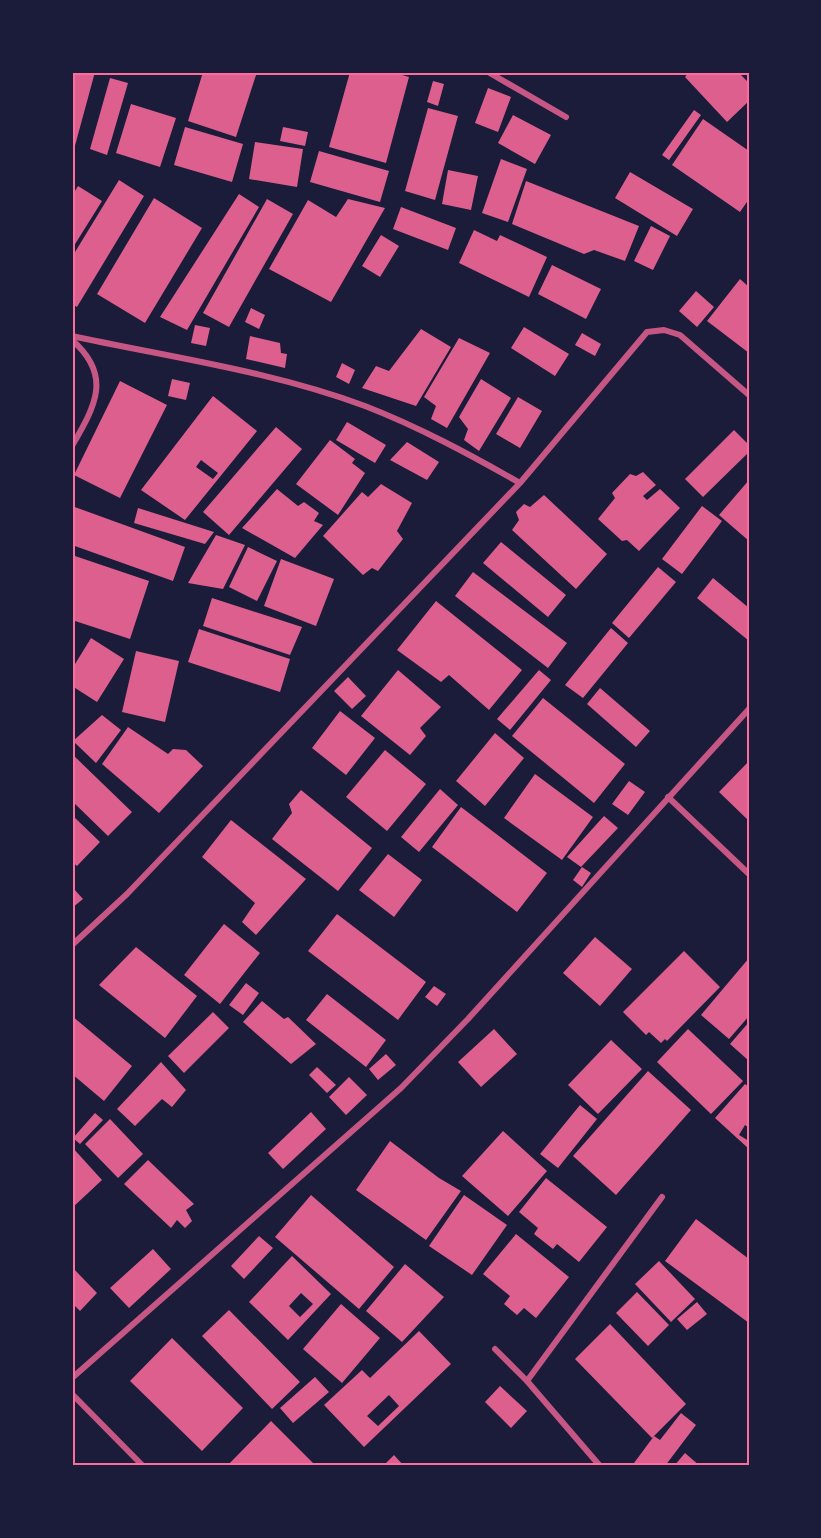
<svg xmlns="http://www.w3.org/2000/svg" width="821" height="1538" font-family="'Alegreya Sans',sans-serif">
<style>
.building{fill:#dd5f8e;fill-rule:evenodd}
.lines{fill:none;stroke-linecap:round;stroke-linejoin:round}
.minor{stroke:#c65784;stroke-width:6}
.neatline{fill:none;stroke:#ff6b9d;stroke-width:2}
</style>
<rect width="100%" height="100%" fill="#1b1b3a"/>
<path class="building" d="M 72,72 L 95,72 L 73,153 L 72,152 Z
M 203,72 L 257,72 L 236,137 L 188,121 Z
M 350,72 L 392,72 L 409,77 L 386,163 L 329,147 Z
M 689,72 L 738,72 L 749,83 L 749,101 L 727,122 L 685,77 Z
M 110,78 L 128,83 L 107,155 L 90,149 Z
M 433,81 L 444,84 L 438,106 L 427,102 Z
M 488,88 L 511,97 L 498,132 L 475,123 Z
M 131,104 L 176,118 L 160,167 L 116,153 Z
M 428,108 L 458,116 L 435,200 L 405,191 Z
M 694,110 L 701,115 L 669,160 L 662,155 Z
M 513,115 L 551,135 L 535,164 L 498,143 Z
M 703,119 L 749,151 L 749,199 L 740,212 L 672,165 Z
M 185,127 L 243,144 L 232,182 L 174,165 Z
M 283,127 L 308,132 L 305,146 L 280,141 Z
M 255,142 L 303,149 L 297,187 L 249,179 Z
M 319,151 L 389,171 L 380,202 L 310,182 Z
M 501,159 L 527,169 L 508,222 L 482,213 Z
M 448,170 L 478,176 L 471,210 L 442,204 Z
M 630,172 L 693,209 L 677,236 L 615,198 Z
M 119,180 L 144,196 L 77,307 L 72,304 L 72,257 Z
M 526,181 L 639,226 L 625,261 L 594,250 L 584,254 L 512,224 Z
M 78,186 L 102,201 L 72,249 L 72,196 Z
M 239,194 L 259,207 L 187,330 L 160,317 Z
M 154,198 L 202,228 L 145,323 L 97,294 Z
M 267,199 L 293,214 L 229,327 L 203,313 Z
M 348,199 L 385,208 L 331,302 L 269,269 L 308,200 L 336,217 Z
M 401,207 L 456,228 L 448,250 L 393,229 Z
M 651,226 L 670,236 L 653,270 L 634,261 Z
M 474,230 L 497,241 L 500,235 L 547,257 L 529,297 L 459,263 Z
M 381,235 L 399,246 L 380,277 L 362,266 Z
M 552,265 L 601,289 L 586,319 L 538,294 Z
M 740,279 L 749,287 L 749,353 L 707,321 Z
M 696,291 L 714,307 L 697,327 L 679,311 Z
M 251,308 L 265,315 L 259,329 L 245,322 Z
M 195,325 L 210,328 L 206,346 L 191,343 Z
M 524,327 L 569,354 L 555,376 L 511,348 Z
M 421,329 L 451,347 L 416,406 L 362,388 L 376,366 L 389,371 Z
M 582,333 L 601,344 L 595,356 L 575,345 Z
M 250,336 L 280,343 L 281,353 L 287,354 L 285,368 L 246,359 Z
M 459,338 L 490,353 L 447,428 L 431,419 L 436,406 L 424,397 Z
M 342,363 L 355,370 L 349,384 L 336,377 Z
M 172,379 L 190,383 L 186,400 L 168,396 Z
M 481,379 L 511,398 L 479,451 L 464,440 L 468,429 L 459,417 Z
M 120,381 L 167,405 L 120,498 L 74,475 Z
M 213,396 L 257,431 L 185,520 L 141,490 ZM 201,460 L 218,473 L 213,479 L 196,467 Z
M 518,397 L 542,411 L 520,448 L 496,434 Z
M 347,422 L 386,445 L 375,463 L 336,440 Z
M 276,427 L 302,449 L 229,535 L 203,512 Z
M 734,430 L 749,445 L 749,452 L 703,497 L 685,479 Z
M 330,440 L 355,459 L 352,463 L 365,473 L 338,515 L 296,484 Z
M 407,442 L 439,462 L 427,480 L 390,460 Z
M 643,472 L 656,485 L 643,496 L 647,500 L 660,489 L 680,508 L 639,551 L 627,540 L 622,541 L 598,519 L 615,498 L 612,493 L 630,474 L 636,476 Z
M 749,480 L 749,541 L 719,515 Z
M 381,484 L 412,503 L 397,531 L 403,539 L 378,571 L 372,568 L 363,575 L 323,536 L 362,492 L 368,497 Z
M 277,489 L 298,506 L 304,502 L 319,513 L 314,521 L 323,525 L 295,558 L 242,528 Z
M 544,495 L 607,554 L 576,589 L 512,530 L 519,520 L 516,512 L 524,504 L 530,507 Z
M 72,506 L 185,547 L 173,581 L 72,545 Z
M 702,506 L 722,521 L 682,574 L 662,559 Z
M 138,508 L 214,532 L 205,544 L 134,523 Z
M 216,535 L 245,545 L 223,589 L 188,583 Z
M 501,542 L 566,595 L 548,617 L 483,563 Z
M 248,547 L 277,561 L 257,601 L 229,587 Z
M 72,555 L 149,581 L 130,639 L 72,620 Z
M 281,559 L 334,579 L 316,626 L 264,606 Z
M 658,567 L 676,582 L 629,638 L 612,623 Z
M 473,572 L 567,643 L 548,668 L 455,596 Z
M 713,578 L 749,608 L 749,641 L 697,598 Z
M 212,598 L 302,627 L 290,655 L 203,626 Z
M 436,601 L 522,670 L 489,710 L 449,675 L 441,682 L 397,650 Z
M 611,628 L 628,643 L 583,698 L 565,685 Z
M 199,629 L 290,659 L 280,692 L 188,662 Z
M 91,638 L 124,659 L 97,702 L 72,686 L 72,669 Z
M 136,651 L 179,661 L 165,722 L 122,712 Z
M 398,670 L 441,707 L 420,728 L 426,736 L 410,755 L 361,716 Z
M 539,670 L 551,680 L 510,730 L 497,719 Z
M 348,677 L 366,696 L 352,709 L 334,691 Z
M 600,688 L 650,731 L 636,747 L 587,704 Z
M 543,698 L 625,764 L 594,803 L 512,736 Z
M 340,711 L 375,738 L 346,775 L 312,748 Z
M 102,715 L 121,730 L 96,763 L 73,741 Z
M 128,727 L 168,754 L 173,749 L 186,750 L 203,766 L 159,813 L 102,764 Z
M 495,733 L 524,758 L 485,806 L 456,781 Z
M 385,750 L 426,784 L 387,831 L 346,797 Z
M 72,754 L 132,812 L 108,836 L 72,801 Z
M 749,761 L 749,821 L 719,792 Z
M 535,774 L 593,817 L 562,860 L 504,818 Z
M 629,781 L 645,792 L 628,815 L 612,804 Z
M 440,789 L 458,805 L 419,852 L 401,837 Z
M 301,790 L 372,848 L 338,891 L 272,839 L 292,813 L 289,804 Z
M 461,807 L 547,873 L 517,912 L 432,847 Z
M 72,815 L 100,842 L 77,866 L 72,862 Z
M 604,816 L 618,828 L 581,867 L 567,857 Z
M 231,820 L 306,879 L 256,935 L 242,922 L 255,903 L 202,857 Z
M 388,854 L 422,880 L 394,917 L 359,890 Z
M 582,867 L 591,873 L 582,887 L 573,880 Z
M 74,889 L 83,899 L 72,908 L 72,890 Z
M 337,914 L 426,982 L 398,1020 L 308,951 Z
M 224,924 L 260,953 L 220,1004 L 184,975 Z
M 595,937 L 632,969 L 600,1006 L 563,973 Z
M 136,947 L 197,996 L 165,1038 L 99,985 Z
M 684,951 L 720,987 L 667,1041 L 665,1039 L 661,1043 L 649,1032 L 646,1035 L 623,1012 Z
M 749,958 L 749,1016 L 729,1039 L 701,1015 Z
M 246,983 L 259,993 L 243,1015 L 229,1005 Z
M 434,986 L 446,994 L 437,1006 L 425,997 Z
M 327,994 L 386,1040 L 366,1067 L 306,1020 Z
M 262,1001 L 284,1019 L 288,1017 L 316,1044 L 291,1064 L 243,1022 Z
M 213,1012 L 229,1028 L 184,1073 L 168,1056 Z
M 72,1016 L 132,1066 L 104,1101 L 72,1074 Z
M 749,1022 L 749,1061 L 730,1044 Z
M 494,1029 L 517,1054 L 481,1087 L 458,1062 Z
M 688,1029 L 743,1081 L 711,1114 L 657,1062 Z
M 611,1040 L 642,1069 L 598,1114 L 568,1085 Z
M 386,1054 L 396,1065 L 378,1080 L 369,1069 Z
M 161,1062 L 186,1090 L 172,1107 L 162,1099 L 135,1126 L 117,1109 Z
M 317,1067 L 336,1085 L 327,1093 L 309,1075 Z
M 648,1071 L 691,1110 L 616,1195 L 573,1156 Z
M 349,1077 L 367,1095 L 346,1115 L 329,1097 Z
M 745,1084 L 749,1087 L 749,1128 L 745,1125 L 739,1135 L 749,1141 L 749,1149 L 715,1118 Z
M 580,1105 L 597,1119 L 558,1168 L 540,1154 Z
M 311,1112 L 326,1129 L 283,1169 L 268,1153 Z
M 95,1113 L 103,1120 L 80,1144 L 73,1138 Z
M 110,1119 L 143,1154 L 118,1178 L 85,1144 Z
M 503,1131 L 547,1171 L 508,1216 L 462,1176 Z
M 390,1141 L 439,1178 L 461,1191 L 426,1240 L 356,1190 Z
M 72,1147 L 102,1180 L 72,1208 Z
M 148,1160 L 194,1204 L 186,1210 L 192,1221 L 185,1228 L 177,1220 L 171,1228 L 124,1184 Z
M 546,1178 L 607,1227 L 579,1262 L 557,1244 L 553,1249 L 534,1234 L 538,1228 L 519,1212 Z
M 311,1195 L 394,1267 L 359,1309 L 275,1237 Z
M 464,1195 L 507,1225 L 472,1275 L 429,1246 Z
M 696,1219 L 749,1259 L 749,1323 L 665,1261 Z
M 516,1234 L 569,1277 L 536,1318 L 524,1308 L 517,1315 L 504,1304 L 510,1296 L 483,1274 Z
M 259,1236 L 273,1248 L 244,1279 L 231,1266 Z
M 153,1249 L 171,1269 L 129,1308 L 110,1288 Z
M 292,1256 L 331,1294 L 288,1340 L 249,1302 ZM 301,1293 L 313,1304 L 300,1317 L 289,1306 Z
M 659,1261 L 695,1299 L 671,1322 L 635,1284 Z
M 405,1264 L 444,1297 L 402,1342 L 366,1311 Z
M 72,1267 L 97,1293 L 80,1311 L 72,1303 Z
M 637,1292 L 669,1325 L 648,1346 L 616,1313 Z
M 697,1302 L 707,1314 L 687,1330 L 677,1319 Z
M 341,1304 L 380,1338 L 342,1383 L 303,1349 Z
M 229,1310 L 300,1382 L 272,1409 L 202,1336 Z
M 610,1324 L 686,1404 L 652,1438 L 575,1359 Z
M 419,1331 L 451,1364 L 364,1447 L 324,1405 L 362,1370 L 370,1378 ZM 389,1395 L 399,1406 L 378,1426 L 367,1416 Z
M 172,1338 L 243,1408 L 202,1451 L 130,1381 Z
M 315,1377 L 329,1392 L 293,1423 L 280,1408 Z
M 500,1386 L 527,1411 L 511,1428 L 485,1402 Z
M 681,1413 L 696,1425 L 665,1466 L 638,1466 L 634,1463 L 654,1436 L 660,1440 Z
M 271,1421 L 316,1466 L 286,1466 L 283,1463 L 281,1466 L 227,1466 Z
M 685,1453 L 700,1466 L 674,1466 Z
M 394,1455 L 404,1466 L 383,1466 Z"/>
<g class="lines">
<path class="minor" d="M 488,72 L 566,117
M 72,336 C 169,357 271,371 365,406 C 419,427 469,454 520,483
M 72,340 C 113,376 95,406 72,446
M 668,797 L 749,874
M 72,945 L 127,894 L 520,483 L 647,332 L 664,330 L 680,335 L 749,395
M 495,1349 L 527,1381 L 600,1466
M 72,1378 L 401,1088 L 468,1019 L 749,709
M 527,1381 L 662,1197
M 72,1394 L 143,1466"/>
</g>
<rect width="821" height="1538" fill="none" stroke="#1b1b3a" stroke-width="147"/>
<rect x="74" y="74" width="674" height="1390" class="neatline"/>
</svg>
